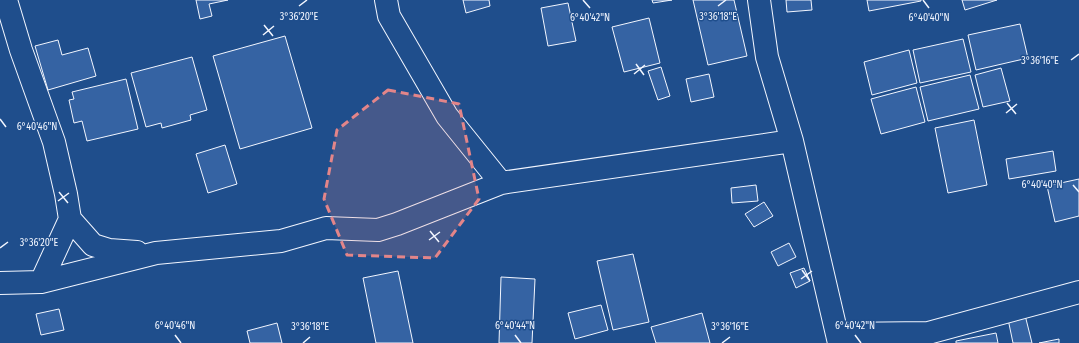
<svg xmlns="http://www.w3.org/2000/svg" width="1079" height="343" font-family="'Fira Sans Condensed',sans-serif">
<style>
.building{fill:#3563a3;stroke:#f2f6ff}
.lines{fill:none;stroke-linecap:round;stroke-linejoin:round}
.minor-casing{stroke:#f2f6ff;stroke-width:24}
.minor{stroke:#1f4e8c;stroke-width:22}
.marked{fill:#e38589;fill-opacity:0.2;stroke:#e38589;stroke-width:3;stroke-dasharray:8 5;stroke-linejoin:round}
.ticks{fill:none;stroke:#f2f6ff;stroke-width:1.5}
.ticks-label{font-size:10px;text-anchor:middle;fill:#f2f6ff;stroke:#1f4e8c;stroke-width:3;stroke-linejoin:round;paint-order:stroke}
</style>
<rect width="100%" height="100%" fill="#1f4e8c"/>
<path class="building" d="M 196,0 L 228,0 L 209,4 L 212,16 L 200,19 Z
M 463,0 L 489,0 L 490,6 L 466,13 Z
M 652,0 L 672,0 L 653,3 Z
M 693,0 L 734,0 L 747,56 L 708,65 Z
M 786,0 L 811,0 L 812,10 L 787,12 Z
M 867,0 L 921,0 L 921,1 L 869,11 Z
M 962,0 L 997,0 L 965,10 Z
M 568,3 L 576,41 L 548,46 L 541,8 Z
M 649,18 L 660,63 L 624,72 L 612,27 Z
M 1020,24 L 1028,58 L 976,70 L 968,35 Z
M 285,36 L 312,128 L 240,149 L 213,56 Z
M 963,39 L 971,72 L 920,83 L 913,50 Z
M 58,40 L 62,55 L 88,48 L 96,76 L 48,90 L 35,46 Z
M 909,50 L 917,83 L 872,95 L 864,62 Z
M 192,57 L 207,110 L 190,115 L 191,120 L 162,128 L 161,123 L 146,127 L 131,73 Z
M 661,67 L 670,96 L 658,100 L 648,71 Z
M 1001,68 L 1010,101 L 983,107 L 975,75 Z
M 709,74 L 714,97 L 691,102 L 686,79 Z
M 970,75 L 979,109 L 928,121 L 920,87 Z
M 126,79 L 138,129 L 87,141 L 82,121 L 74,123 L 69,100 L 74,99 L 72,92 Z
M 916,87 L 925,122 L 881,134 L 871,99 Z
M 974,120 L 987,185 L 948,193 L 935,128 Z
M 225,145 L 237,184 L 208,193 L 196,154 Z
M 1053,151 L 1056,171 L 1009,179 L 1006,159 Z
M 1079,179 L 1079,216 L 1055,222 L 1047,186 Z
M 756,185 L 758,201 L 732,203 L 731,188 Z
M 764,202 L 773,216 L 754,227 L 745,214 Z
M 789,243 L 796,257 L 778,266 L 771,252 Z
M 633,254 L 649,322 L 613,330 L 597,261 Z
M 804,268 L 810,281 L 796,288 L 790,273 Z
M 398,271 L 413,343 L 376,343 L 363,278 Z
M 501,277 L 535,279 L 532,343 L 499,343 Z
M 601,305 L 608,330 L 575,339 L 568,313 Z
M 59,309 L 64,330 L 41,335 L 36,314 Z
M 702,313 L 710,343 L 656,343 L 651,327 Z
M 1025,315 L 1032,343 L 1013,343 L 1008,319 Z
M 277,323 L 282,343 L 250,343 L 247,331 Z
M 996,333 L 998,343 L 956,343 L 956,341 Z
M 1059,339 L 1059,343 L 1039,343 Z"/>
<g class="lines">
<g class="minor-casing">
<path id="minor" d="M 6,0 L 21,50 L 54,142 L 66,194 L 70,219 L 93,245 L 109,250 L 137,252
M 386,0 L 389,16 L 447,116 L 501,183
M 759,0 L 767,57 L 792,141 L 839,343
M 41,282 L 70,219
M 0,283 L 41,282 L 156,253 L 281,241 L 326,228 L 378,230 L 397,224 L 501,183 L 792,141
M 837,334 L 928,333 L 1079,292"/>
</g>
<use href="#minor" class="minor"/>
</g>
<path class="marked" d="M 388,90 L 459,104 L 479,199 L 435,258 L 347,255 L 324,199 L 337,130 Z"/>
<path class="ticks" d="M 583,0 L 590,8M 923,0 L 929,8M 299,6 L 307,0M 718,6 L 726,0M 264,25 L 273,36M 263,35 L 274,26M 1071,60 L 1079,54M 636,64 L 644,75M 634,74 L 645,65M 1007,103 L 1016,114M 1006,113 L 1017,104M 0,119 L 6,127M 1073,185 L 1079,192M 59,192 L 68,203M 58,201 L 69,193M 430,231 L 439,242M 429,240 L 440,232M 0,248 L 8,242M 802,270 L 810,281M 801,279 L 812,271M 175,335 L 181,343M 515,335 L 521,343M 855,335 L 861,343M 303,343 L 310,337M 722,343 L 730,337"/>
<g class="ticks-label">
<text x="299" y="20">3°36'20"E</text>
<text x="718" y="20">3°36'18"E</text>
<text x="590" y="21">6°40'42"N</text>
<text x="929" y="21">6°40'40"N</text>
<text x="1040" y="64">3°36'16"E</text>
<text x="37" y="130">6°40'46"N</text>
<text x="1042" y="188">6°40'40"N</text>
<text x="39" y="246">3°36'20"E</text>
<text x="175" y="329">6°40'46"N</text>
<text x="515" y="329">6°40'44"N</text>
<text x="855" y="329">6°40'42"N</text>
<text x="310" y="330">3°36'18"E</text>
<text x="730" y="330">3°36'16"E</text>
</g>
</svg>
